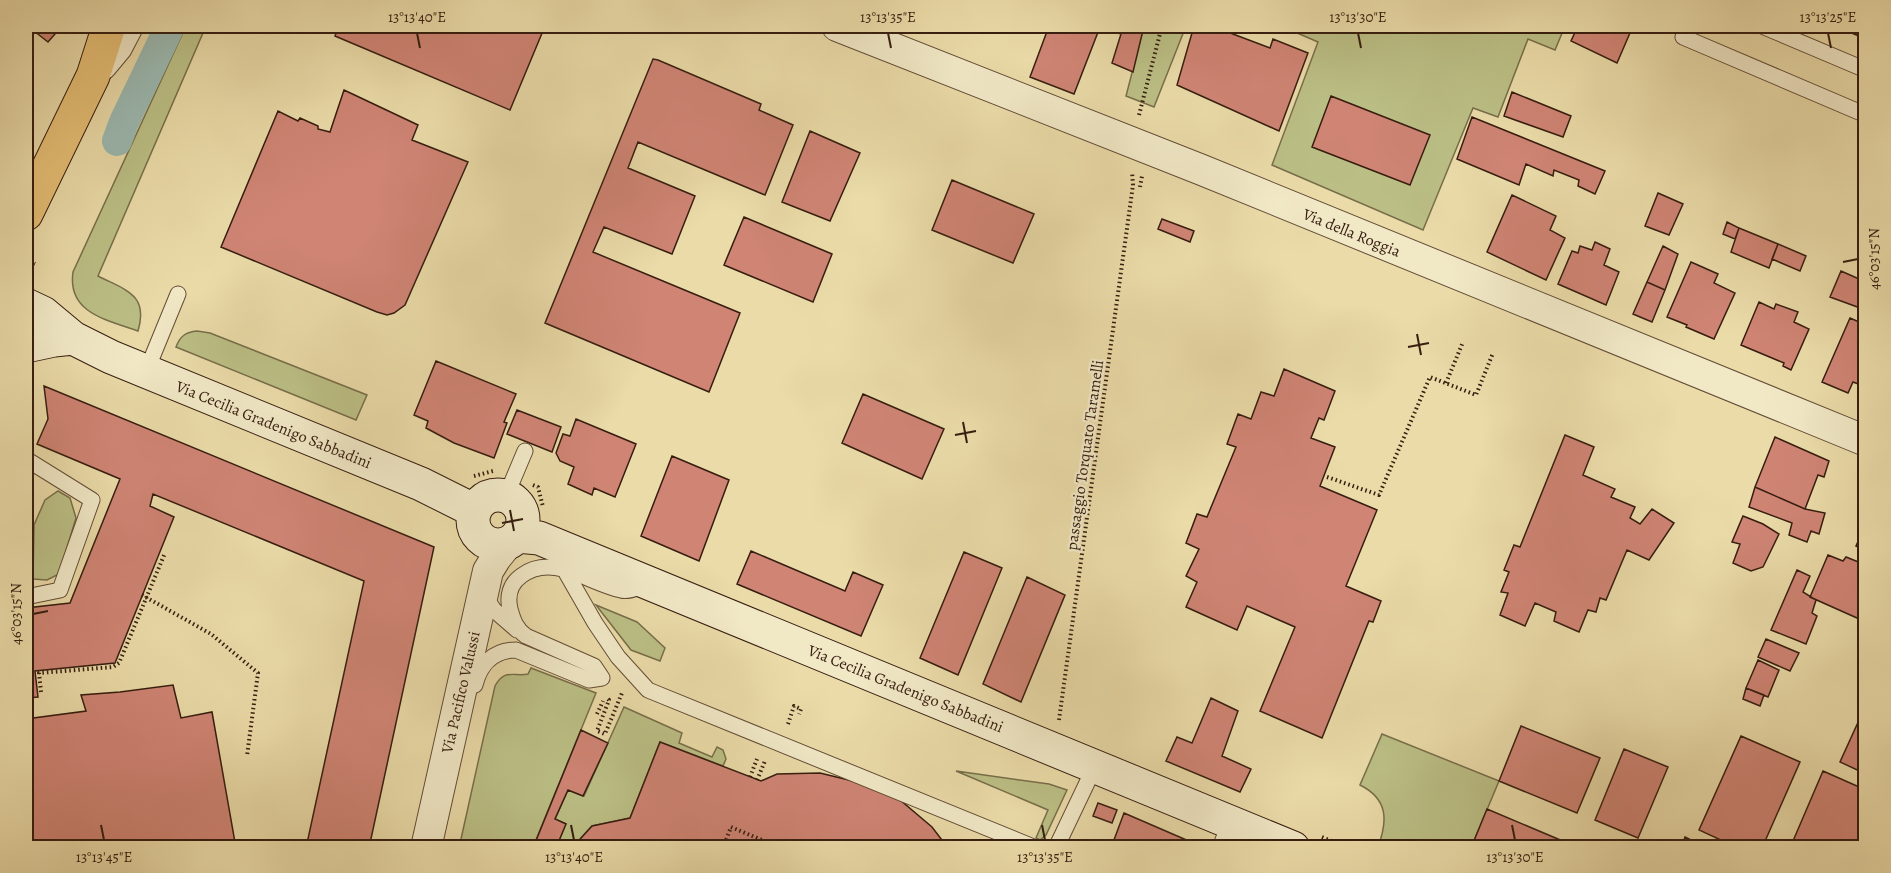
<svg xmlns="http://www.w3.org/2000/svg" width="1891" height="873" font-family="Alegreya,serif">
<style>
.green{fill:#bbbf85;stroke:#786e4a;stroke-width:1.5}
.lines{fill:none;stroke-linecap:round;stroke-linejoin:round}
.canal{stroke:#9bb9b1;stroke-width:30}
.building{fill:#cf8474;stroke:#361d0f;stroke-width:1.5}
.lane-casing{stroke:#634c35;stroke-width:17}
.street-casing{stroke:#634c35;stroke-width:32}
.secondary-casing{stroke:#361d0f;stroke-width:35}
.primary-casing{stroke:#361d0f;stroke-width:35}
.path{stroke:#361d0f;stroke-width:4;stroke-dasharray:1.5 3;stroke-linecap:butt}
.lane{stroke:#f1e8c6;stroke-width:15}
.street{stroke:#f1e8c6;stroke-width:30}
.secondary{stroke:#f1e8c6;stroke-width:33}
.primary{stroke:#e5be74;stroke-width:33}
.ticks{fill:none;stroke:#361d0f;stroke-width:2}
.labels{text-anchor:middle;stroke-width:4.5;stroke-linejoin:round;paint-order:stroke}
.street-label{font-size:16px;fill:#361d0f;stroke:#f1e8c6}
.neatline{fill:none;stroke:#361d0f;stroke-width:2}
.ticks-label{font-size:15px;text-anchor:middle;fill:#361d0f}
</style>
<rect width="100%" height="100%" fill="#eadba8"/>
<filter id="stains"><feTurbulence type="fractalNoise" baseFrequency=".00333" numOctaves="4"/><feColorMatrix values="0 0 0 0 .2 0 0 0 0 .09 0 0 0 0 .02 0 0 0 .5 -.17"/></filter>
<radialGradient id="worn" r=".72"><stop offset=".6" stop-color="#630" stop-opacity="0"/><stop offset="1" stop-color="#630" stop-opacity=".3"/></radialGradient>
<path class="green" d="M 186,26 L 206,26 L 98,276 C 125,290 149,294 138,331 C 107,320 67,313 73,272 Z
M 1144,26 L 1186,26 L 1154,107 L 1126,96 Z
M 1281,26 L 1565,26 L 1555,50 L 1528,39 L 1498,117 L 1473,108 L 1423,230 L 1272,165 L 1318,42 Z
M 197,331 L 210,333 L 367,395 L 356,420 L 176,347 C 180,336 186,332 197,331 Z
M 58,491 L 70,498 L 76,518 L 59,574 L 47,580 L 33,579 L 34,525 L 45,500 Z
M 596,605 L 637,622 L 665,648 L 660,661 L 631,650 Z
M 531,668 L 596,693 L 533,847 L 459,848 L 495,686 C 505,668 514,677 528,674 Z
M 624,707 L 682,733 L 679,743 L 712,757 L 717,747 L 723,750 L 726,759 L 723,766 L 660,742 L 630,818 L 592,826 L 572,848 L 556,847 L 566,824 L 555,819 L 568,790 L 584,796 Z
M 1382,734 L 1499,781 L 1471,848 L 1378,847 C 1388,820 1388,799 1360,785 Z
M 956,771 L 1049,784 L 1067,790 L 1046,835 L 1040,840 L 1036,838 L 1048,810 Z"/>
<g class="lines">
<path class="canal" d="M 117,141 L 124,122 L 170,26"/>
</g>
<path class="building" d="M 39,26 L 62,26 L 48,42 L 34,31 Z
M 339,26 L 545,26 L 510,110 L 335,36 Z
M 1049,26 L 1144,26 L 1133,72 L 1112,63 L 1121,34 L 1100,27 L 1074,94 L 1030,77 Z
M 1194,26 L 1227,26 L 1225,31 L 1270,48 L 1273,39 L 1308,53 L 1279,131 L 1177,85 Z
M 1578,26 L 1633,26 L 1617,63 L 1571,41 Z
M 1835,26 L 1866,26 L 1866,39 Z
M 653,59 L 658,60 L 761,104 L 759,110 L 793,125 L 765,195 L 638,142 L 628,168 L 695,196 L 672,254 L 604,227 L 593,252 L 740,313 L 709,392 L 545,323 Z
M 344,90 L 418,125 L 412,140 L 468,162 L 405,305 L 394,313 L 387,315 L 377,312 L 221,247 L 278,111 L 298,121 L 300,118 L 318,126 L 318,129 L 330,132 Z
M 1512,92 L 1571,116 L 1563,137 L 1504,116 Z
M 1331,96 L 1430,135 L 1410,185 L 1312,147 Z
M 1472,117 L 1605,171 L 1595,194 L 1578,186 L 1579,180 L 1554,170 L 1553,176 L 1526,164 L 1519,185 L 1457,159 Z
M 810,131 L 860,153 L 830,221 L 782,202 Z
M 952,180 L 1034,214 L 1013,263 L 932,230 Z
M 1658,193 L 1683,204 L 1669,235 L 1645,226 Z
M 1512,195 L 1556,216 L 1550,230 L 1565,238 L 1546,280 L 1487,252 Z
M 744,217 L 832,254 L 813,302 L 724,265 Z
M 1162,219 L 1194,231 L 1190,242 L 1158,229 Z
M 1727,222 L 1739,228 L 1735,239 L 1723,234 Z
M 1739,228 L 1778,244 L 1769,268 L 1731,252 Z
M 1595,242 L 1610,249 L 1604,265 L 1619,272 L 1606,305 L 1558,284 L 1572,251 L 1578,253 L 1580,246 L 1592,250 Z
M 1778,244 L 1806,256 L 1800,271 L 1772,259 Z
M 1663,246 L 1678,254 L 1665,290 L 1647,282 Z
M 1691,262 L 1718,274 L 1714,283 L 1735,293 L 1714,339 L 1686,327 L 1687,325 L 1667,317 Z
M 1841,271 L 1866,282 L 1866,305 L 1863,309 L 1830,297 Z
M 1647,282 L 1665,290 L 1652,322 L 1633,314 Z
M 1759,302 L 1774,309 L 1776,304 L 1798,312 L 1794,322 L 1809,329 L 1791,370 L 1783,366 L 1784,363 L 1741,345 Z
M 1850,318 L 1866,325 L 1866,387 L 1853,382 L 1848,393 L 1822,382 Z
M 436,361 L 516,394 L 504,422 L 507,423 L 494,458 L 454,443 L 426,428 L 428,421 L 414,415 Z
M 1284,369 L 1335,391 L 1324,420 L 1319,418 L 1311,438 L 1335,447 L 1320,486 L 1377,510 L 1346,586 L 1381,601 L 1373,622 L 1369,621 L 1322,738 L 1260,711 L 1295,627 L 1247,606 L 1237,630 L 1186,607 L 1197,582 L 1186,576 L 1199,549 L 1186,543 L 1197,514 L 1207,517 L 1236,447 L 1227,444 L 1238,414 L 1251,419 L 1261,392 L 1274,396 Z
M 44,386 L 434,547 L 369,848 L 306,848 L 364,581 L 153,494 L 150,506 L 174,517 L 115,663 L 35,671 L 38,697 L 26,698 L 26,608 L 70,603 L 120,479 L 37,444 L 48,419 Z
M 863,394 L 944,429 L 922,479 L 842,443 Z
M 517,410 L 561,427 L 552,452 L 507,434 Z
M 576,419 L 636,444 L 615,497 L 594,488 L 592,495 L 568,484 L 574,467 L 560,461 L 556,453 L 563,434 L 570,436 Z
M 1565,435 L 1594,447 L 1583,475 L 1615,489 L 1611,497 L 1635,507 L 1630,518 L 1640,524 L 1652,509 L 1674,523 L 1649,560 L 1627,550 L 1606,600 L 1600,598 L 1596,612 L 1588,610 L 1579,632 L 1554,621 L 1556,612 L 1535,603 L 1525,626 L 1500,615 L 1508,593 L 1501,592 L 1509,572 L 1504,570 L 1514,545 L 1520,547 Z
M 1775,437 L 1829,461 L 1824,477 L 1818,475 L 1805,509 L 1755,487 Z
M 672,456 L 729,480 L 699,561 L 641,536 Z
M 1755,487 L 1805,509 L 1825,513 L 1819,534 L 1811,531 L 1807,542 L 1789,535 L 1792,523 L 1749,507 Z
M 1743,516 L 1763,524 L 1779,534 L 1763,567 L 1751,571 L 1733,563 L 1740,544 L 1732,542 Z
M 1866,523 L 1866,550 L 1856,546 Z
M 751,551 L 845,591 L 853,572 L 883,585 L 861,636 L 737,584 Z
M 964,552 L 1002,568 L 958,675 L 920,658 Z
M 1828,555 L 1843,561 L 1846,557 L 1866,565 L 1866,622 L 1810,597 Z
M 1797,570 L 1810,576 L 1803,592 L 1816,600 L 1812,613 L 1817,616 L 1806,644 L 1771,630 Z
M 1027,577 L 1065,595 L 1021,702 L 983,684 Z
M 1766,639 L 1799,653 L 1790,671 L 1758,657 Z
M 1758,660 L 1779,670 L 1768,697 L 1746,688 Z
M 173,685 L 181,718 L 212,712 L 236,848 L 26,848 L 26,719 L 86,711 L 81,695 L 120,692 Z
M 1746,688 L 1764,695 L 1760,706 L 1743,699 Z
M 1211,698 L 1238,711 L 1222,756 L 1251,769 L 1240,792 L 1166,761 L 1177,737 L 1192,743 Z
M 1860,718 L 1866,721 L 1866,774 L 1840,762 Z
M 1521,726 L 1600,758 L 1577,813 L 1499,781 Z
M 581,730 L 608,743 L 583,796 L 568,790 L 555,819 L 566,824 L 556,848 L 533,848 Z
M 1741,736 L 1800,762 L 1762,848 L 1738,848 L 1699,830 Z
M 660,742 L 761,781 L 777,774 L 820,773 L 861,783 L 900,800 L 932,827 L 948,848 L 572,848 L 592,826 L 630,818 Z
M 1624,749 L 1668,767 L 1638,838 L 1595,820 Z
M 1823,771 L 1866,790 L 1866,836 L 1860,848 L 1790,848 Z
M 1098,803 L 1117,810 L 1112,823 L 1093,816 Z
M 1487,809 L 1565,842 L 1563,848 L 1471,848 Z
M 1124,813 L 1205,848 L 1111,848 Z
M 1685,837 L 1705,847 L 1705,848 L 1681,848 Z"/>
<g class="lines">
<g class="lane-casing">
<path id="lane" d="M 1688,26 L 1683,37 L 1866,115
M 1762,26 L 1866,70
M 146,372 L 178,294
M 26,459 L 92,500 L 60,590 L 26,597
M 506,496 L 525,451
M 552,548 L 595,623 L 618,657 L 648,690 L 1036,848
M 484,595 L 494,610 L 517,630
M 475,685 C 480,664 494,650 516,650 L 589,680 L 602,678 L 594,666 L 526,636 C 516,629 513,620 510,609 C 507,596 510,584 521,576 C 553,552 588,583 621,590 C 628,592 637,588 644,586
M 1056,848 L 1095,766"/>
</g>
<g class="street-casing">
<path id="street" d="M 837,26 L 1202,170 L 1866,441
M 102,65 L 117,47 L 128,26
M 426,848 L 488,571 L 496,558 L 509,542
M 1228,848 L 1237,824"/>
</g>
<g class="secondary-casing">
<path id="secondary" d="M 26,305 L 43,313 L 73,338 L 111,357 L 421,484 L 475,511
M 26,346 L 54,340 L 73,338
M473 520a25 25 0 1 1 50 0a25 25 0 1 1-50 0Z
M 517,536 L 539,538 L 1293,848"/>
</g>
<g class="primary-casing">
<path id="primary" d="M 26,214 L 93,76 L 109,26"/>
</g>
<path class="path" d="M 1139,115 L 1162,26
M 1140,187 L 1142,176
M 26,260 L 35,264
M 1446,383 L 1463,342
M 474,476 L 493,471
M 1327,477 L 1379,495 L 1430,377 L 1476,395 L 1493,353
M 533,485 L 538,487 L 543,507
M 142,595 L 211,634 L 258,673 L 247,756
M 41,692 L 39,673 L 113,667 L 119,663 L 165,553
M 608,699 L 609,700 L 597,731 L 605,734 L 622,693
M 597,714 L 603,701
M 1059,720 L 1133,185 L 1132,172
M 788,724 L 794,706 L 801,709 L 799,714
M 750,777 L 757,759
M 757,780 L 765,761
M 1322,837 L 1348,848
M 723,848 L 731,827 L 781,848"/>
<use href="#lane" class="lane"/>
<use href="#street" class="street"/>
<use href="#secondary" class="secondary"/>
<use href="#primary" class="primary"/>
</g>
<path class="ticks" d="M 417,33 L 420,48M 888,33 L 891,48M 1358,33 L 1361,48M 1828,33 L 1831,48M 1843,262 L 1858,259M 1417,334 L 1421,355M 1408,347 L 1429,343M 963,422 L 967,443M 955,435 L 976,431M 510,510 L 514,531M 502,523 L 523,519M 33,614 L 48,611M 101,825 L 104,840M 571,825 L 574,840M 1042,825 L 1045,840M 1512,825 L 1515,840"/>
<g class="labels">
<g class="street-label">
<text transform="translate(1352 232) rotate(22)" y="6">Via della Roggia</text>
<text transform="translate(274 424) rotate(22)" y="6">Via Cecilia Gradenigo Sabbadini</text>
<text transform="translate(1084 455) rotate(-82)" y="6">passaggio Torquato Taramelli</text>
<text transform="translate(906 688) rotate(22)" y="6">Via Cecilia Gradenigo Sabbadini</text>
<text transform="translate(460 692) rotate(-77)" y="6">Via Pacifico Valussi</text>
</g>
</g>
<rect width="1891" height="873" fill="none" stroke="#eadba8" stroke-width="66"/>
<rect x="33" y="33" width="1825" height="807" class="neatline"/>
<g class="ticks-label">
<text x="417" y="22">13°13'40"E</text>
<text x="888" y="22">13°13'35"E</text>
<text x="1358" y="22">13°13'30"E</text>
<text x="1828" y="22">13°13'25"E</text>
<text transform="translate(1874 259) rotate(-90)" y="5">46°03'15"N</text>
<text transform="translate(16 614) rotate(-90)" y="5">46°03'15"N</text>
<text x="104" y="862">13°13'45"E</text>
<text x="574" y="862">13°13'40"E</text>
<text x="1045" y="862">13°13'35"E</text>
<text x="1515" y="862">13°13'30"E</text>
</g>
<rect width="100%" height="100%" filter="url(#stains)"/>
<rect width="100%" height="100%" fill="url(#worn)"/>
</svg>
